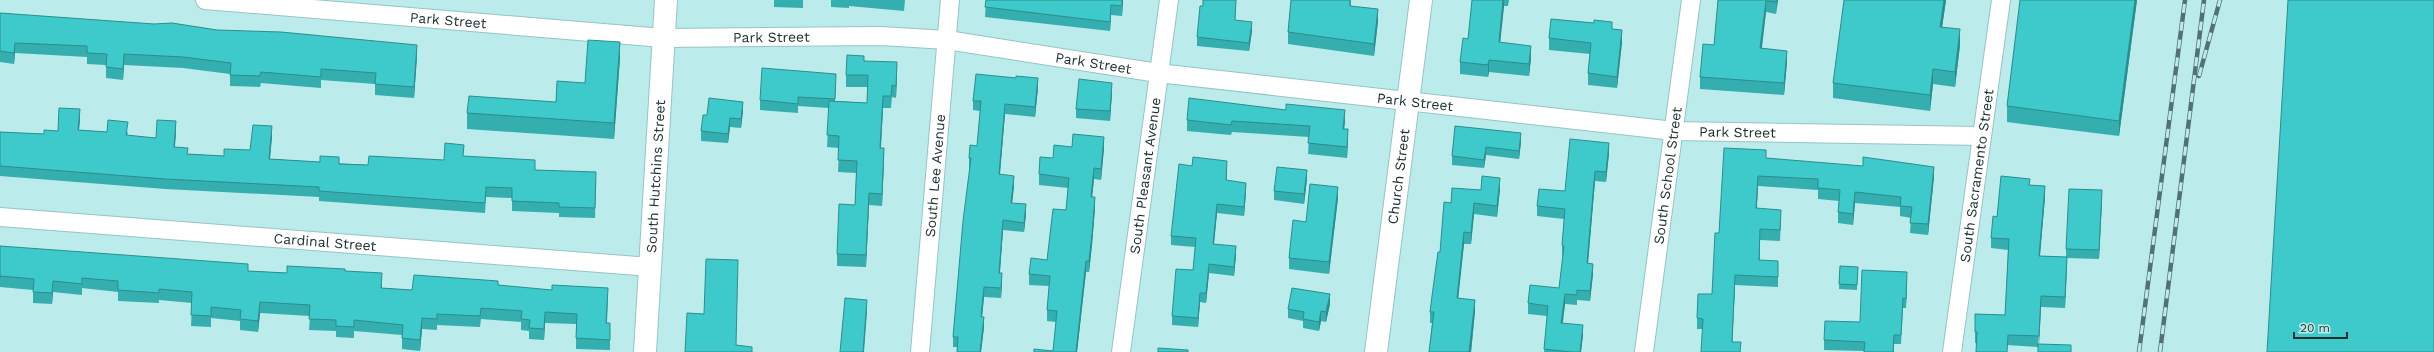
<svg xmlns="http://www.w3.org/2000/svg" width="2434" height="352" font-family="'Work Sans',sans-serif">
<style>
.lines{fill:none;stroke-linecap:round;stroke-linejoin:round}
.street-casing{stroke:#95c4c4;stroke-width:20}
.secondary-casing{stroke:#95c4c4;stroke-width:24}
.street{stroke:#fff;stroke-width:18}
.secondary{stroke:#fff;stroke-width:22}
.rail-casing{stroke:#537171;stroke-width:4.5}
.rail{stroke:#bbeceb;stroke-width:3;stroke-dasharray:9;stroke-linecap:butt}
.wall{fill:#35aeaf}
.shaded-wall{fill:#2b8d8e}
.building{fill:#3ecacb;stroke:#2b8d8e}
.labels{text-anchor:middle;stroke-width:4;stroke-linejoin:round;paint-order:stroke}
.street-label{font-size:14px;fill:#1b2e2e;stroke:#bbeceb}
</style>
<rect width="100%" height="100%" fill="#bbeceb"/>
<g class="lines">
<g class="street-casing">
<g id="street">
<path id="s1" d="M 205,0 L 663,38 L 881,36 L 947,40 L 1158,73 L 1674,131 L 1982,136"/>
<path id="s2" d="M 0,217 L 651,267"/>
<path id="s3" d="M 920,352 L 950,0"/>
<path id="s4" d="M 1121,352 L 1169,0"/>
<path id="s5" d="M 1644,352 L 1691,0"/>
<path id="s6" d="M 1952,352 L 2001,0"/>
</g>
</g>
<g class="secondary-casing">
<g id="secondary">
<path id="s7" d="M 645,352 L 666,0"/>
<path id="s8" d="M 1376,352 L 1421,0"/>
</g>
</g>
<use href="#street" class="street"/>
<use href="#secondary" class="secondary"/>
<g class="rail-casing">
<path id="rail" d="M 2199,76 L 2220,0
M 2139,352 L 2185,0
M 2160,352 L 2204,0"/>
</g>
<use href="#rail" class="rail"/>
</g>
<path class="wall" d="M 774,0 L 803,0 L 803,8 L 774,7 Z
M 831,0 L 905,0 L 904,11 L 849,6 L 849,8 L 831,7 Z
M 986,0 L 1123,0 L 1122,16 L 1111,15 L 1110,31 L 985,17 Z
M 1203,0 L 1236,0 L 1235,20 L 1252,31 L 1249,51 L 1197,46 L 1197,37 L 1203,6 Z
M 1291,0 L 1351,0 L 1351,6 L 1378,21 L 1374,56 L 1288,44 L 1288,32 Z
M 1472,0 L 1509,0 L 1508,6 L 1504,6 L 1500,42 L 1531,58 L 1529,76 L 1489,72 L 1488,77 L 1460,74 L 1460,62 L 1468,39 Z
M 1718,0 L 1778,0 L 1776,14 L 1766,12 L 1762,48 L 1787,62 L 1784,95 L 1700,89 L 1700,77 L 1714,45 Z
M 1946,0 L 1942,27 L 1960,45 L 1955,87 L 1933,84 L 1930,111 L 1833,98 L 1833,83 Z
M 2020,0 L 2137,0 L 2119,136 L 2007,122 L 2007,106 Z
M 0,13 L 217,30 L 417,56 L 414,98 L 375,95 L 375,84 L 321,80 L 321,88 L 261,83 L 260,87 L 230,86 L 230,74 L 183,68 L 124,65 L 123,80 L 106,78 L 106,65 L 87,64 L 87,57 L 15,53 L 14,64 L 0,62 Z
M 1612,29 L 1622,42 L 1617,88 L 1588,85 L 1588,73 L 1590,54 L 1549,50 L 1549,38 Z
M 620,58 L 614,139 L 467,129 L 467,113 L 556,102 L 585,83 Z
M 864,61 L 897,74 L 896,98 L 892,97 L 891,108 L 883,108 L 881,148 L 884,160 L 882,206 L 869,205 L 866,267 L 837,266 L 837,254 L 855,205 L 856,173 L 838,172 L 839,148 L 827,147 L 829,108 L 798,106 L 798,113 L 760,110 L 760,100 L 836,83 L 835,101 L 867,103 L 868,87 L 846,87 L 846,75 Z
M 1038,88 L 1035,117 L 1005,114 L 1000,174 L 1014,186 L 1012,203 L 1026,214 L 1024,232 L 1003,230 L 1000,273 L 1002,283 L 1001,298 L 984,297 L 982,317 L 984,327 L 981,352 L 957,352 L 957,347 L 953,347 L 953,337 L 970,168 L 969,168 L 969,158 L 977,146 L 980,111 L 973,110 L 973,101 Z
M 1112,92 L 1110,121 L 1076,118 L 1076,109 Z
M 743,111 L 741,128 L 730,127 L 728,143 L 701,141 L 701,131 L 707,115 Z
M 80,119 L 79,130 L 107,132 L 128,132 L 127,136 L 156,138 L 176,131 L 175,147 L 188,154 L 224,156 L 250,150 L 272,136 L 270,159 L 368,165 L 444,160 L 464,156 L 596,182 L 595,218 L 559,217 L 559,213 L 512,211 L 512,198 L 486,197 L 485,213 L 319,201 L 319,197 L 165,189 L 0,176 L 0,132 L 44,134 L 58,131 Z
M 1187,120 L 1345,121 L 1344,129 L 1348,140 L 1347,158 L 1308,154 L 1309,137 L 1232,132 L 1231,135 L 1187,131 Z
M 1455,126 L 1521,142 L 1519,159 L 1486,155 L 1484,168 L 1452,165 L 1452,156 Z
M 1072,147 L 1104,148 L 1101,180 L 1094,179 L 1092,197 L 1095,208 L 1092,245 L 1089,272 L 1086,272 L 1077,352 L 1034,352 L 1053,351 L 1056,322 L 1047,321 L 1047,310 L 1049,286 L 1029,285 L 1029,274 L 1047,260 L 1066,210 L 1068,188 L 1039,185 L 1039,174 L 1053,158 Z
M 1609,153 L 1606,182 L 1595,181 L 1588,264 L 1593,274 L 1590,301 L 1577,300 L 1577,305 L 1565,304 L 1563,323 L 1583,335 L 1581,352 L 1544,352 L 1547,316 L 1528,314 L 1528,303 L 1559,288 L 1563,256 L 1562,256 L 1562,245 L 1564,219 L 1537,216 L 1537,206 L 1565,191 Z
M 1766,158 L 1934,177 L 1928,235 L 1910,233 L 1911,218 L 1900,216 L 1900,207 L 1855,203 L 1853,225 L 1838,223 L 1838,212 L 1839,201 L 1818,199 L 1818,190 L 1758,186 L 1757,208 L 1781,221 L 1780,241 L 1760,240 L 1760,260 L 1778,271 L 1778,287 L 1735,285 L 1732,342 L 1741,352 L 1703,329 L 1697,329 L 1697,318 L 1712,294 L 1719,233 Z
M 1227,170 L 1226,180 L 1246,192 L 1244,216 L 1217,213 L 1214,244 L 1236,255 L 1234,276 L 1209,273 L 1206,303 L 1200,302 L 1198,327 L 1172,325 L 1172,316 L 1193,270 L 1195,247 L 1171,245 L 1171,236 Z
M 1307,179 L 1304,204 L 1274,200 L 1274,191 Z
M 2030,185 L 2045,197 L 2040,256 L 2066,257 L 2066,249 L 2102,200 L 2099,259 L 2067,258 L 2065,308 L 2041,307 L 2038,347 L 1975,343 L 1975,314 L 2005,315 L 2008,250 L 1991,248 L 1991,238 L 1997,217 Z
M 1500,189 L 1497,217 L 1474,214 L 1471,244 L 1464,244 L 1458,298 L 1475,311 L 1471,352 L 1429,352 L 1432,323 L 1430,323 L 1430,312 L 1440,252 L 1451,203 Z
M 1338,198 L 1329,274 L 1289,269 L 1289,258 L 1306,222 Z
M 0,246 L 248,271 L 287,273 L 345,271 L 382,284 L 382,288 L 412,290 L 498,285 L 608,299 L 607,323 L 610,334 L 610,350 L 576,349 L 576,324 L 545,323 L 544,340 L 529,339 L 529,331 L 521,330 L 521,322 L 481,319 L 480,327 L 437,325 L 437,330 L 422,329 L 420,351 L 402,349 L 402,335 L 354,331 L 354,338 L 336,337 L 336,331 L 309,330 L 310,316 L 260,313 L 258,332 L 240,330 L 240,321 L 211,318 L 211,327 L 191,326 L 192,303 L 159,300 L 159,303 L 118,301 L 118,292 L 82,288 L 82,295 L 53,292 L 52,304 L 33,303 L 33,290 L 0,287 L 0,289 Z
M 1840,266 L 1858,267 L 1857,290 L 1839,289 Z
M 1907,281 L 1906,308 L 1903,308 L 1901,344 L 1894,344 L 1894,352 L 1864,352 L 1864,351 L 1824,350 L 1824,340 L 1860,322 Z
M 1330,304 L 1326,322 L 1321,321 L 1319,331 L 1303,328 L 1303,321 L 1288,318 L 1288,309 Z"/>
<path class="shaded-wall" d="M 1122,0 L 1123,0 L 1122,16 Z
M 1503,0 L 1504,0 L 1504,6 L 1499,54 L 1499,42 Z
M 1777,0 L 1778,0 L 1776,14 Z
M 1944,0 L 1946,0 L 1940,42 L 1940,27 Z
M 2135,0 L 2137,0 L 2119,136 L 2119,121 Z
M 1766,1 L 1766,12 L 1760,60 L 1760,48 Z
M 1111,5 L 1111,15 L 1110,31 L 1110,22 Z
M 1378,9 L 1378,21 L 1374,56 L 1374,44 Z
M 1252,22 L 1252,31 L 1249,51 L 1249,43 Z
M 1960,29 L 1960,45 L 1955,87 L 1955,72 Z
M 1622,30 L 1622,42 L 1617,88 L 1617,77 Z
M 620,42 L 620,58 L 614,139 L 614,123 Z
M 15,43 L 15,53 L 14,64 L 14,53 Z
M 417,45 L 417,56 L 414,98 L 414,87 Z
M 1531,46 L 1531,58 L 1529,76 L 1529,64 Z
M 1787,51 L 1787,62 L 1784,95 L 1784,83 Z
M 124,54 L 124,65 L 123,80 L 123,69 Z
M 1489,60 L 1489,72 L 1488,77 L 1488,65 Z
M 897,62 L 897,74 L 896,98 L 896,86 Z
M 1933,69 L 1933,84 L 1930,111 L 1930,95 Z
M 1038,78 L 1038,88 L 1035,117 L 1035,107 Z
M 1112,83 L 1112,92 L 1110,121 L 1110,111 Z
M 883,96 L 883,108 L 880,160 L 880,148 Z
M 743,102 L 743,111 L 741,128 L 741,119 Z
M 1005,104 L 1005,114 L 999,184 L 999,174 Z
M 80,109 L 80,119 L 78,140 L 78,130 Z
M 1345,110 L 1345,121 L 1343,139 L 1343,129 Z
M 730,118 L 730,127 L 728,143 L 728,134 Z
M 176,121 L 176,131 L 174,156 L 174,147 Z
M 272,126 L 272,136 L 269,169 L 269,159 Z
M 1348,129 L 1348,140 L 1347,158 L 1347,147 Z
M 1521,133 L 1521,142 L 1519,159 L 1519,151 Z
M 1104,137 L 1104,148 L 1101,180 L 1101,169 Z
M 1609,143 L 1609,153 L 1606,182 L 1606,172 Z
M 1486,147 L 1486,155 L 1484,168 L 1484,160 Z
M 884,148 L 884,160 L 882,206 L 882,194 Z
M 1227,161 L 1227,170 L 1226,190 L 1226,180 Z
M 1934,167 L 1934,177 L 1928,235 L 1928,224 Z
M 1094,168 L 1094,179 L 1091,208 L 1091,197 Z
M 1307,170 L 1307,179 L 1304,204 L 1304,194 Z
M 1595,171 L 1595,181 L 1587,274 L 1587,263 Z
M 1014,176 L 1014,186 L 1011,213 L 1011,203 Z
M 1758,176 L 1758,186 L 1756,219 L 1756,208 Z
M 1500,178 L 1500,189 L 1497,217 L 1497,206 Z
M 1246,183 L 1246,192 L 1244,216 L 1244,207 Z
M 2045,186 L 2045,197 L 2039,266 L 2039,256 Z
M 1338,187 L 1338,198 L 1329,274 L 1329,262 Z
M 2102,190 L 2102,200 L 2099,259 L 2099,250 Z
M 1855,192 L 1855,203 L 1853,225 L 1853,214 Z
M 869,193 L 869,205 L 866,267 L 866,255 Z
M 1095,197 L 1095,208 L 1092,245 L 1089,272 L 1089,261 Z
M 1474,203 L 1474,214 L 1471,244 L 1471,233 Z
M 1026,204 L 1026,214 L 1024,232 L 1024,223 Z
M 1217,204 L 1217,213 L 1213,253 L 1213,244 Z
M 1003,220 L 1003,230 L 999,283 L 999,273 Z
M 1464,232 L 1464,244 L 1457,310 L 1457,298 Z
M 1236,246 L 1236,255 L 1234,276 L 1234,267 Z
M 2067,257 L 2067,268 L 2065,308 L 2065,297 Z
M 1086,261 L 1086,272 L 1077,352 L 1076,352 Z
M 1209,264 L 1209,273 L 1206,303 L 1206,293 Z
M 1593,264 L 1593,274 L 1590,301 L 1590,291 Z
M 1907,272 L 1907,281 L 1906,308 L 1906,299 Z
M 1002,273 L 1002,283 L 1001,298 L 1001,288 Z
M 1735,275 L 1735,285 L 1732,352 L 1732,342 Z
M 53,281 L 53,292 L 52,304 L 52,293 Z
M 984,287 L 984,297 L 981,327 L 981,317 Z
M 1200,293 L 1200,302 L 1198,327 L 1198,318 Z
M 1330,294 L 1330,304 L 1326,322 L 1326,312 Z
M 1565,294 L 1565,304 L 1561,333 L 1561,323 Z
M 2041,296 L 2041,307 L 2039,347 L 2039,336 Z
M 867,300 L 867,311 L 864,352 L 863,352 Z
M 1475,300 L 1475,311 L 1471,352 L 1469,352 Z
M 260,302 L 260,313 L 258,332 L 258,321 Z
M 1321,311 L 1321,321 L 1319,331 L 1319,322 Z
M 545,312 L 545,323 L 544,340 L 544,329 Z
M 984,317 L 984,327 L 981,352 L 980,352 Z
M 422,318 L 422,329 L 420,351 L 420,340 Z
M 1583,325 L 1583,335 L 1581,352 L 1580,352 Z"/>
<path class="building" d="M 986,0 L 1122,0 L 1122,6 L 1111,5 L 1110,22 L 985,7 Z
M 1203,0 L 1236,0 L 1235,20 L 1252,22 L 1249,43 L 1197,37 L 1200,6 L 1203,6 Z
M 1291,0 L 1350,0 L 1350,6 L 1378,9 L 1374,44 L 1288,32 Z
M 1472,0 L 1503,0 L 1499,42 L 1531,46 L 1529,64 L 1489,60 L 1488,65 L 1460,62 L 1463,38 L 1468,39 Z
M 1718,0 L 1777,0 L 1776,2 L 1766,1 L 1760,48 L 1787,51 L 1784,83 L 1700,77 L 1703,44 L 1714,45 Z
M 1844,0 L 1944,0 L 1940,27 L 1960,29 L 1955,72 L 1933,69 L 1930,95 L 1833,83 Z
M 2020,0 L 2135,0 L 2119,121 L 2007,106 Z
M 2288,0 L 2434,0 L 2434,352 L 2267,352 Z
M 0,13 L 154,24 L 172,23 L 217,30 L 281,32 L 417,45 L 414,87 L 375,84 L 376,73 L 321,69 L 321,77 L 261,72 L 260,76 L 230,75 L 231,63 L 183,57 L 124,54 L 123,69 L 106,67 L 107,54 L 87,53 L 87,46 L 15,43 L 14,53 L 0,51 Z
M 1551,19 L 1594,23 L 1594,20 L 1612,22 L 1612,29 L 1622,30 L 1617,77 L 1588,73 L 1591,43 L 1549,38 Z
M 588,40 L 620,42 L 614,123 L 467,113 L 469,96 L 556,102 L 557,81 L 585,83 Z
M 847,55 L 864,56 L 864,61 L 897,62 L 896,86 L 892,85 L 891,96 L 883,96 L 880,148 L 884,148 L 882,194 L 869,193 L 866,255 L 837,254 L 839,204 L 855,205 L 857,161 L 838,160 L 839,136 L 827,135 L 829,101 L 867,103 L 868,75 L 846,75 Z
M 762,68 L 836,74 L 835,99 L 798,97 L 798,104 L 760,100 Z
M 976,74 L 1016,78 L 1016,76 L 1038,78 L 1035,107 L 1005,104 L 999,174 L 1014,176 L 1011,203 L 1026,204 L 1024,223 L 1003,220 L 999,273 L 1002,273 L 1001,288 L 984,287 L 981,317 L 984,317 L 980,352 L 957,352 L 958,337 L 953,337 L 963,221 L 971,158 L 969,158 L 970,145 L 977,146 L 981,101 L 973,101 Z
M 1079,79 L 1112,83 L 1110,111 L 1076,109 Z
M 709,98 L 743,102 L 741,119 L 730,118 L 728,134 L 701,131 L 703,115 L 707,115 Z
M 1189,98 L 1286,110 L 1286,104 L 1345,110 L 1343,129 L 1348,129 L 1347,147 L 1308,143 L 1310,126 L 1232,121 L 1231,125 L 1187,120 Z
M 59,108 L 80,109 L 78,130 L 107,132 L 108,120 L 128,122 L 126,135 L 156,138 L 157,120 L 176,121 L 174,147 L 188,148 L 187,154 L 224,156 L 224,149 L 250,150 L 253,125 L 272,126 L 269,159 L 320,162 L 320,156 L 339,157 L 339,164 L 368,165 L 369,156 L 444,160 L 445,143 L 464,145 L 463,156 L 535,160 L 535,170 L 596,172 L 595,208 L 559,207 L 559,203 L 512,201 L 512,188 L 486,187 L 485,203 L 319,191 L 319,187 L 165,179 L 0,166 L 0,132 L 44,134 L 44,130 L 58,131 Z
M 1455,126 L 1521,133 L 1519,151 L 1486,147 L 1484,160 L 1452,156 Z
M 1073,134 L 1104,137 L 1101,169 L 1094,168 L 1091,197 L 1095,197 L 1092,234 L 1089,261 L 1086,261 L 1076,352 L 1034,352 L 1034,349 L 1053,351 L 1057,311 L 1047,310 L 1050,276 L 1029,274 L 1031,258 L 1047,260 L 1053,209 L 1066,210 L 1069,178 L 1039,174 L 1040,157 L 1053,158 L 1054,145 L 1072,147 Z
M 1570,139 L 1609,143 L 1606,172 L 1595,171 L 1587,263 L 1593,264 L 1590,291 L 1577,290 L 1577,295 L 1565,294 L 1561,323 L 1583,325 L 1580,352 L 1571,352 L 1544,349 L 1548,306 L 1528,303 L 1530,285 L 1559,288 L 1564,246 L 1562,245 L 1565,209 L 1537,206 L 1539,189 L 1565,191 Z
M 1724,148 L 1766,150 L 1766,158 L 1863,166 L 1863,157 L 1934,167 L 1928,224 L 1910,223 L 1912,207 L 1900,206 L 1901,197 L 1855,192 L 1853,214 L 1838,212 L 1840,190 L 1818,188 L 1818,179 L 1758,176 L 1756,208 L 1781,210 L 1780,230 L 1760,229 L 1759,260 L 1778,261 L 1778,277 L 1735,275 L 1732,342 L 1741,342 L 1740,352 L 1701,352 L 1703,319 L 1697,318 L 1698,294 L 1712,294 L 1715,233 L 1719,233 Z
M 1193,157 L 1227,161 L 1226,180 L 1246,183 L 1244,207 L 1217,204 L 1213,244 L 1236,246 L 1234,267 L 1209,264 L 1206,293 L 1200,293 L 1198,318 L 1172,316 L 1176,269 L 1193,270 L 1196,238 L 1171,236 L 1179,164 L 1192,166 Z
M 1277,167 L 1307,170 L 1304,194 L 1274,191 Z
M 1482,176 L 1500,178 L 1497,206 L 1474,203 L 1471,233 L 1464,232 L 1457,298 L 1475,300 L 1469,352 L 1429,352 L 1434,312 L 1430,312 L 1432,296 L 1438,252 L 1440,252 L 1444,202 L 1451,203 L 1452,188 L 1481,190 Z
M 2001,176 L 2030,179 L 2029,185 L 2045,186 L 2039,256 L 2067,257 L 2065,297 L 2041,296 L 2039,336 L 2008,335 L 2007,352 L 1976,352 L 1977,332 L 1975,332 L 1975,314 L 2005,315 L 2009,239 L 1991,238 L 1993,216 L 1997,217 Z
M 1310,184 L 1338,187 L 1329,262 L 1289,258 L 1293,220 L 1306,222 Z
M 2069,189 L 2102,190 L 2099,250 L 2066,249 Z
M 0,246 L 248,264 L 248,271 L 287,273 L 287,266 L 345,269 L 345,271 L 382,273 L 381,288 L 412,290 L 414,275 L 498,281 L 498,285 L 552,290 L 552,285 L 608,288 L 606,323 L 610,323 L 610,340 L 576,338 L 577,314 L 545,312 L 544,329 L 529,328 L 530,320 L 521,319 L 522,311 L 481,308 L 480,316 L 437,314 L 437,319 L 422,318 L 420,340 L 402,338 L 403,325 L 354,320 L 354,327 L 336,326 L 336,320 L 309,319 L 310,305 L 260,302 L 258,321 L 240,319 L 241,310 L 211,307 L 211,316 L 191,315 L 192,292 L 159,289 L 159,293 L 118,290 L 118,281 L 82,278 L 82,284 L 53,281 L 52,293 L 33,292 L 34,279 L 0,276 L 0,278 Z
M 706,259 L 738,260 L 736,345 L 752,347 L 752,352 L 685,352 L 687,313 L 704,314 Z
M 1840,266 L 1858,267 L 1857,285 L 1839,284 Z
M 1862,270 L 1907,272 L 1906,299 L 1903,298 L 1901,335 L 1894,335 L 1893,352 L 1864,352 L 1865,342 L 1824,340 L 1825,321 L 1860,322 Z
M 1292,288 L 1330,294 L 1326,312 L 1321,311 L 1319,322 L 1303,319 L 1304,312 L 1288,309 Z
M 845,298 L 867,300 L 863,352 L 840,352 Z
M 2038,344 L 2071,345 L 2071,352 L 2038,352 Z
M 1158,348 L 1188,350 L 1188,352 L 1158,352 Z"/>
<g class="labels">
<g class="street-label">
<text dy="5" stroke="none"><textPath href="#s1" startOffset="244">Park Street</textPath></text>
<text dy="5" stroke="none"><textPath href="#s1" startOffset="568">Park Street</textPath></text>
<text dy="5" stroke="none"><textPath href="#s1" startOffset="892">Park Street</textPath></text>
<text dy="5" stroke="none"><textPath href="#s1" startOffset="1216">Park Street</textPath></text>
<text dy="5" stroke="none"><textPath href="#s1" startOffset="1540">Park Street</textPath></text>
<text dy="5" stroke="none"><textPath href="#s7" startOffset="176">South Hutchins Street</textPath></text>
<text dy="5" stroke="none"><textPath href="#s3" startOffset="177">South Lee Avenue</textPath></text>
<text dy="5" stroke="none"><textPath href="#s4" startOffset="178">South Pleasant Avenue</textPath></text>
<text dy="5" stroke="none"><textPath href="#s8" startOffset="177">Church Street</textPath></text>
<text dy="5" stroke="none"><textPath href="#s5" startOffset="178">South School Street</textPath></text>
<text dy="5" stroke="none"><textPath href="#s6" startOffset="178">South Sacramento Street</textPath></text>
<text dy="5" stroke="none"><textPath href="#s2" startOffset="326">Cardinal Street</textPath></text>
</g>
</g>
<path d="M2294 332v6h53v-6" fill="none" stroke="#1b2e2e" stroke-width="2"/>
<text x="2300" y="332" font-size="12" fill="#1b2e2e" stroke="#bbeceb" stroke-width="3" paint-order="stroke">20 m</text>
</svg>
